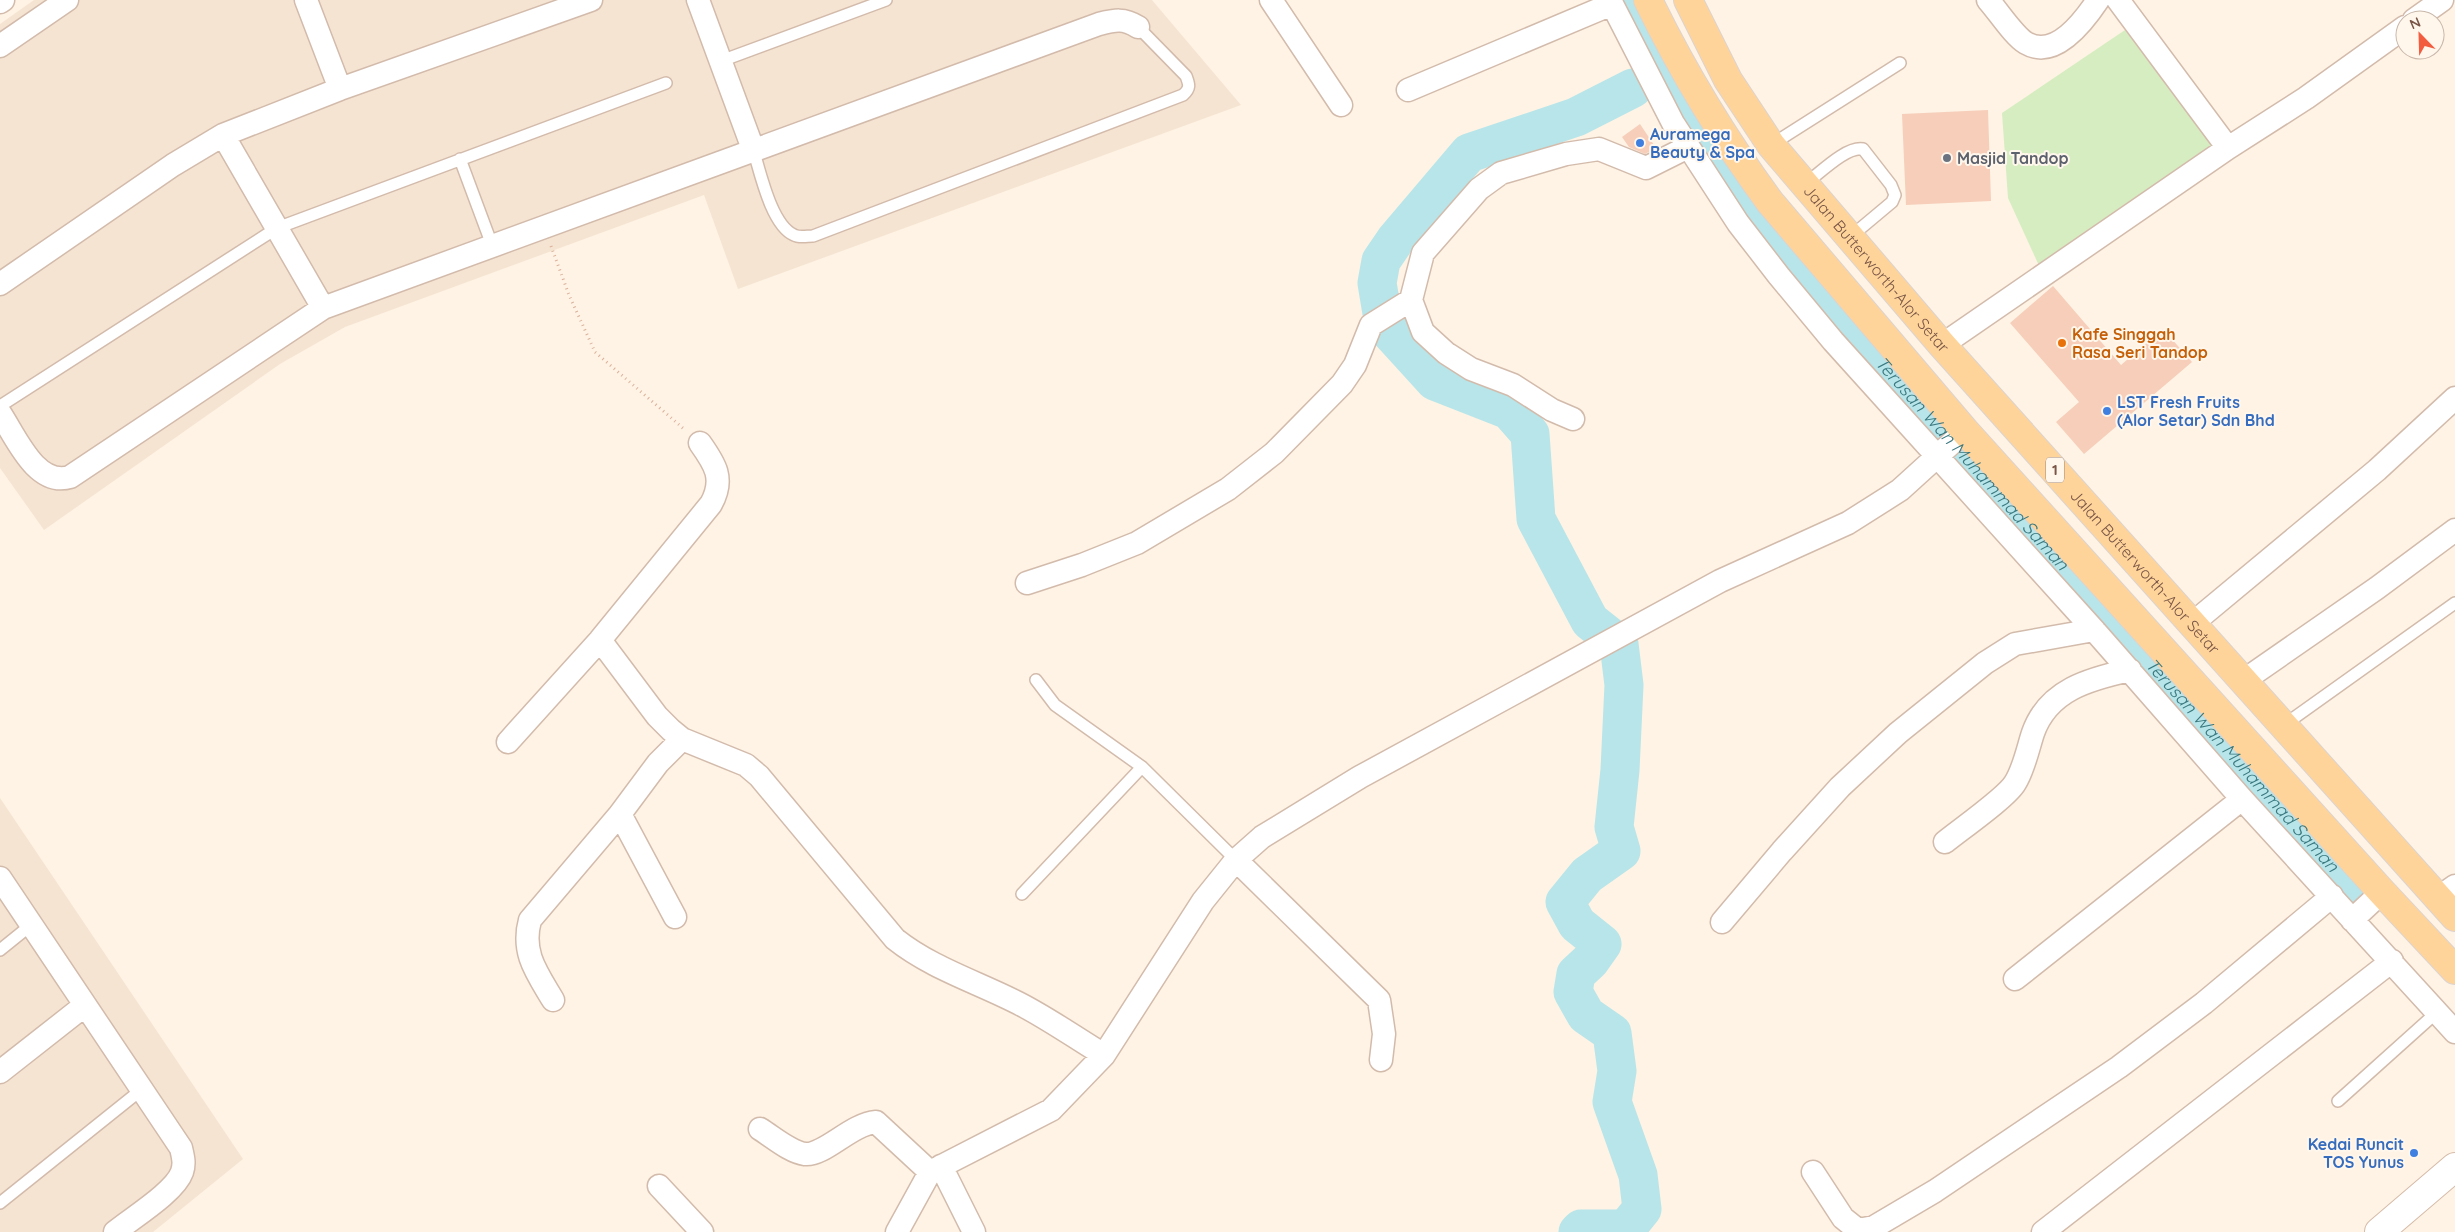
<svg xmlns="http://www.w3.org/2000/svg" width="2455" height="1232" font-family="Quicksand,sans-serif">
<style>
.residential{fill:#f6e4d2}
.green{fill:#d6edc1}
.lines{fill:none;stroke-linecap:round;stroke-linejoin:round}
.canal{stroke:#b7e5e9;stroke-width:22}
.river{stroke:#b7e5e9;stroke-width:39}
.building{fill:#f6ceba}
.lane-casing{stroke:#d3bbac;stroke-width:14}
.street-casing{stroke:#d3bbac;stroke-width:25}
.secondary-casing{stroke:#d6bba9;stroke-width:30}
.primary-casing{stroke:#dcd3cf;stroke-width:30}
.path{stroke:#dbb19c;stroke-width:3;stroke-dasharray:1 4;stroke-linecap:butt}
.lane{stroke:#fff;stroke-width:11}
.street{stroke:#fff;stroke-width:22}
.secondary{stroke:#fff;stroke-width:28}
.primary{stroke:#ffd49a;stroke-width:28}
.shop-dot{fill:#3f7fe0;stroke:#fff7ec;stroke-width:2}
.worship-dot{fill:#6b7280;stroke:#fff7ec;stroke-width:2}
.food-dot{fill:#e8710a;stroke:#fff7ec;stroke-width:2}
.labels{text-anchor:middle;stroke-width:4;stroke-linejoin:round;paint-order:stroke}
.shield{fill:#fff7ec;stroke:#a18678;stroke-width:1}
.shield-label{font-size:15px;font-weight:bold;fill:#795647}
.shop-label{font-size:16px;font-weight:bold;fill:#366cbe;stroke:#fff7ec;text-anchor:start}
.worship-label{font-size:16px;font-weight:bold;fill:#5b616d;stroke:#fff7ec;text-anchor:start}
.street-label{font-size:16px;fill:#795647;stroke:#fff7ec}
.food-label{font-size:16px;font-weight:bold;fill:#c56008;stroke:#fff7ec;text-anchor:start}
.water-label{font-size:18px;font-style:italic;fill:#3a787f;stroke:#fff7ec}
</style>
<rect width="100%" height="100%" fill="#fef3e4"/>
<path class="residential" d="M 34,0 L 1152,0 L 1241,105 L 738,289 L 704,195 L 345,327 L 280,364 L 44,530 L 0,468 L 0,24 Z
M 0,798 L 243,1159 L 153,1232 L 0,1232 Z"/>
<path class="green" d="M 2125,30 L 2217,151 L 2041,270 L 2008,198 L 2002,113 Z"/>
<g class="lines">
<path class="canal" id="s1" d="M 1629,0 L 1682,104 L 1719,167 L 1759,226 L 2359,896"/>
<path class="river" d="M 1578,1232 L 1581,1229 L 1626,1229 L 1642,1209 L 1638,1175 L 1612,1102 L 1617,1071 L 1612,1033 L 1586,1015 L 1573,992 L 1576,974 L 1590,961 L 1602,944 L 1577,924 L 1565,902 L 1587,875 L 1621,851 L 1614,827 L 1620,770 L 1624,685 L 1619,644 L 1590,621 L 1536,519 L 1530,434 L 1509,410 L 1435,381 L 1384,325 L 1377,283 L 1381,261 L 1396,239 L 1469,153 L 1576,117 L 1633,88"/>
</g>
<path class="building" d="M 1988,110 L 1991,201 L 1906,205 L 1902,114 Z
M 1640,124 L 1656,148 L 1645,154 L 1629,147 L 1622,137 Z
M 2053,286 L 2121,365 L 2163,329 L 2192,362 L 2084,454 L 2056,422 L 2079,402 L 2010,323 Z"/>
<g class="lines">
<g class="lane-casing">
<path id="lane" d="M 721,61 L 886,0
M 1771,145 L 1900,63
M 753,149 C 760,171 771,225 794,235 C 799,238 807,236 813,236 L 1183,95 C 1191,88 1189,84 1186,76 L 1138,27
M 460,159 L 492,245
M 1805,184 C 1819,174 1846,146 1863,149 L 1891,185 L 1895,195 L 1892,202 L 1849,238
M 0,406 L 277,228 L 666,83
M 1036,680 L 1055,705 L 1142,767 L 1236,860
M 2284,725 L 2455,603
M 1022,894 L 1142,767
M 0,950 L 31,925
M 2338,1101 L 2436,1013
M 0,1203 L 141,1090"/>
</g>
<g class="street-casing">
<path id="street" d="M 306,0 L 340,89
M 698,0 L 753,149
M 1271,0 L 1341,105
M 1610,0 L 1673,123 L 1738,223 L 1779,276 L 1833,341 L 2094,630 L 2242,799 L 2455,1032
M 1988,0 C 1998,11 2014,36 2026,43 C 2055,60 2084,21 2098,0
M 2118,0 L 2228,148
M 0,2 L 3,0
M 2414,20 L 2442,0
M 0,46 L 67,0
M 1408,90 L 1612,4
M 223,135 L 323,308
M 0,284 L 173,165 L 223,135 L 340,89 L 591,0
M 1942,345 L 2228,148 L 2306,98 L 2405,27
M 0,413 C 16,437 36,487 70,477 L 323,308 L 1099,24 C 1115,20 1124,18 1138,27
M 1573,419 L 1552,410 L 1513,385 L 1471,369 L 1446,353 L 1423,332 L 1411,300 L 1423,253 L 1479,189 L 1501,173 L 1566,154 L 1599,149 L 1646,168 L 1688,147
M 1027,583 L 1082,565 L 1137,543 L 1228,489 L 1274,453 L 1342,384 L 1355,365 L 1371,325 L 1411,300
M 2193,623 L 2377,470 L 2455,398
M 600,640 L 657,716 L 671,730 L 682,739 L 746,765 L 759,776 L 895,939 C 930,967 974,981 1014,1001 C 1045,1016 1074,1037 1104,1055
M 2243,681 L 2377,588 L 2455,530
M 508,742 L 600,640 L 711,504 C 725,479 715,464 700,443
M 620,814 L 675,917
M 1945,842 C 1961,829 2007,797 2015,783 C 2024,769 2028,748 2033,733 C 2048,690 2089,679 2130,670
M 1236,860 L 1379,1000 L 1384,1034 L 1381,1060
M 0,878 L 181,1148 C 183,1157 185,1163 182,1172 C 175,1192 132,1218 115,1232
M 2438,898 L 2455,886
M 2352,920 L 2382,892
M 1722,922 L 1782,851 L 1840,787 L 1898,733 L 1985,663 L 2015,644 L 2094,630
M 2015,979 L 2242,799
M 553,1000 C 537,973 521,953 530,920 L 620,814 L 658,763 L 682,739
M 0,1072 L 84,1006
M 760,1129 C 773,1137 790,1152 805,1154 C 824,1156 851,1124 876,1122 L 930,1172
M 941,1166 L 974,1232
M 1813,1172 L 1843,1218 L 1858,1230 L 1874,1227 L 1935,1191 L 2119,1067 L 2204,1003 L 2332,896
M 659,1186 L 702,1232
M 897,1232 L 930,1172 L 1051,1110 L 1104,1055 L 1203,901 L 1236,860 L 1262,837 L 1360,777 L 1720,581 L 1848,523 L 1900,490 L 1965,431
M 2043,1232 L 2392,961"/>
</g>
<g class="secondary-casing">
<path id="secondary" d="M 2379,1232 L 2455,1167"/>
</g>
<g class="primary-casing">
<g id="primary">
<path d="M 1648,0 C 1683,72 1723,138 1770,202 L 1965,431 L 2382,892 L 2455,970"/>
<path id="s2" d="M 1688,0 L 1728,80 L 1771,145 L 1942,345 L 2455,917"/>
</g>
</g>
<path class="path" d="M 551,246 L 569,295 L 595,352 L 684,429"/>
<use href="#lane" class="lane"/>
<use href="#street" class="street"/>
<use href="#secondary" class="secondary"/>
<use href="#primary" class="primary"/>
</g>
<g class="shop-dot">
<circle cx="1640" cy="143" r="5"/>
<circle cx="2107" cy="411" r="5"/>
<circle cx="2414" cy="1153" r="5"/>
</g>
<circle class="worship-dot" cx="1947" cy="158" r="5"/>
<circle class="food-dot" cx="2062" cy="343" r="5"/>
<g class="labels">
<rect class="shield" x="2046" y="457.5" width="18" height="25" rx="4"/>
<g class="shield-label">
<text x="2055" y="475">1</text>
</g>
<g class="shop-label">
<text x="1650" y="140">Auramega<tspan x="1650" dy="18">Beauty &amp; Spa</tspan></text>
<text x="2117" y="408">LST Fresh Fruits<tspan x="2117" dy="18">(Alor Setar) Sdn Bhd</tspan></text>
<text x="2404" y="1150" text-anchor="end">Kedai Runcit<tspan x="2404" dy="18">TOS Yunus</tspan></text>
</g>
<g class="worship-label">
<text x="1957" y="164">Masjid Tandop</text>
</g>
<g class="street-label">
<text dy="6" stroke="none"><textPath href="#s2" startOffset="330">Jalan Butterworth-Alor Setar</textPath></text>
<text dy="6" stroke="none"><textPath href="#s2" startOffset="735">Jalan Butterworth-Alor Setar</textPath></text>
</g>
<g class="food-label">
<text x="2072" y="340">Kafe Singgah<tspan x="2072" dy="18">Rasa Seri Tandop</tspan></text>
</g>
<g class="water-label">
<text dy="6" stroke="none"><textPath href="#s1" startOffset="580">Terusan Wan Muhammad Saman</textPath></text>
<text dy="6" stroke="none"><textPath href="#s1" startOffset="985">Terusan Wan Muhammad Saman</textPath></text>
</g>
</g>
<g transform="translate(2420 35) rotate(337)"><circle r="24" fill="#fff7ec" stroke="#c9b7aa"/>
<path d="M0-4L9 19L0 12L-9 19Z" fill="#f25d40"/>
<text y="-8" font-size="14" font-weight="bold" text-anchor="middle" fill="#795647">N</text>
</g>
</svg>
